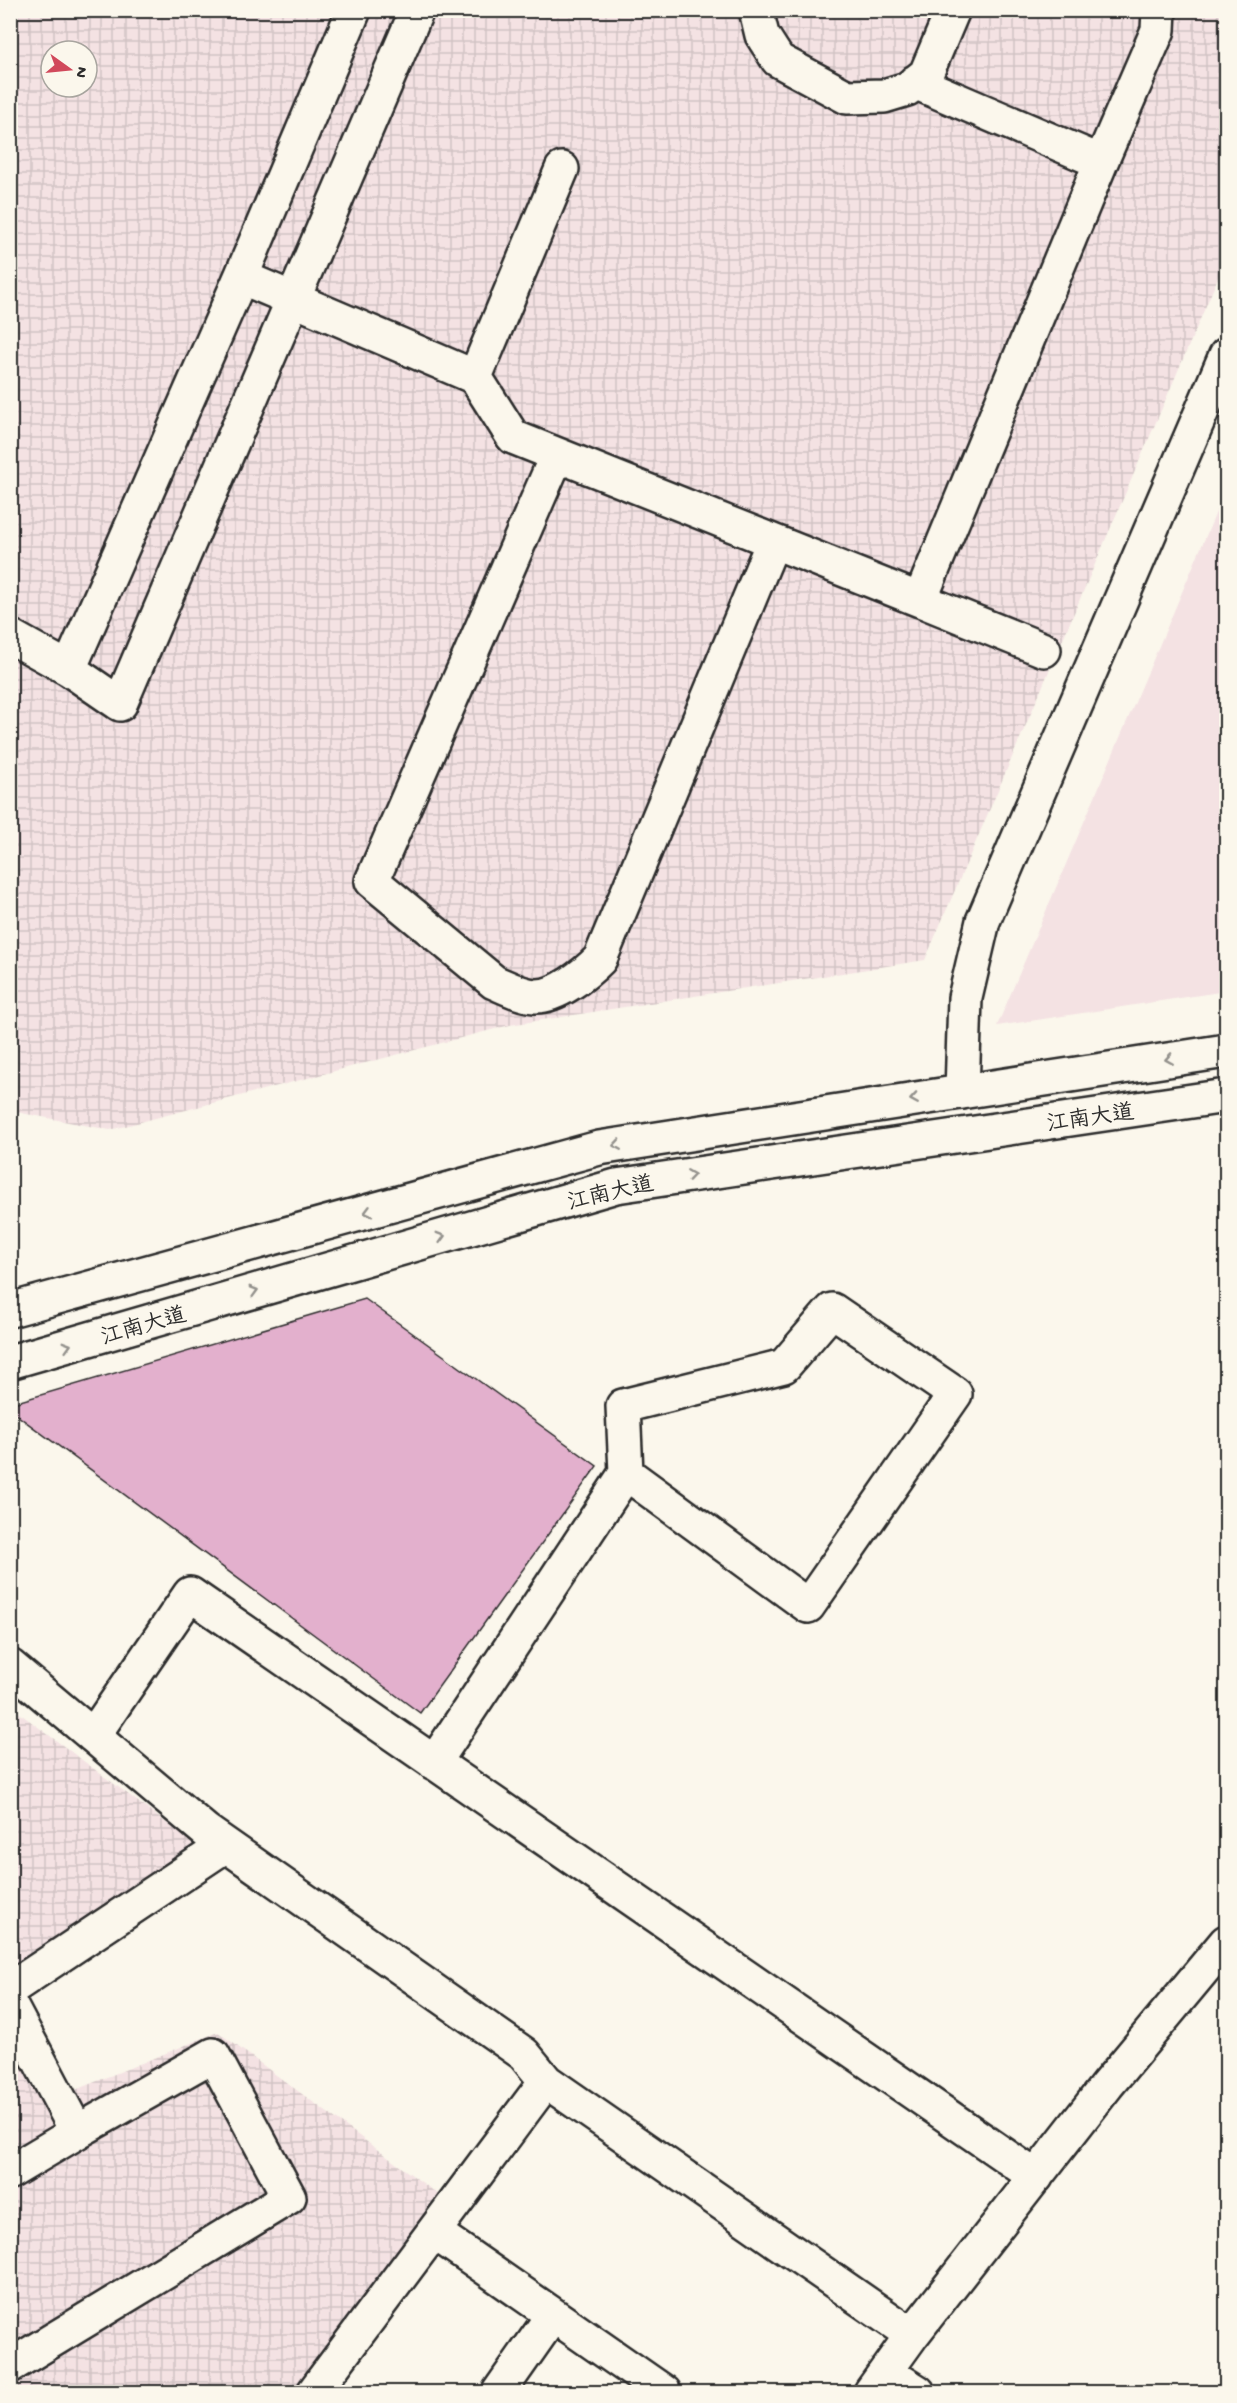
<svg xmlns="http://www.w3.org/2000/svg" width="1237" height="2403" font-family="'Gochi Hand','LXGW WenKai TC',sans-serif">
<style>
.built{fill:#f4e2e3}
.industrial{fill:url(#industrial-grid);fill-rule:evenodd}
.building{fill:#e3b0cd;stroke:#2b2b2b;stroke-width:1.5}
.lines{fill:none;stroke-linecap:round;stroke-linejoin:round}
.street-casing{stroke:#2b2b2b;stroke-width:38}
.secondary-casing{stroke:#2b2b2b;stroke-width:38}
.street{stroke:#fbf7ec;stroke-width:33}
.secondary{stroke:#fbf7ec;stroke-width:33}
.oneway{stroke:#93918c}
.labels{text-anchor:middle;stroke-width:4.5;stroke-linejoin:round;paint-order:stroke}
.street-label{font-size:22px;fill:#2b2b2b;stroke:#fbf7ec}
</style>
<defs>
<pattern id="industrial-grid" width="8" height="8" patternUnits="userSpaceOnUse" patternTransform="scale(1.5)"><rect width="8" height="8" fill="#f4e2e3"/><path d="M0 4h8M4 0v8" fill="none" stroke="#d1c2c3"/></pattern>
</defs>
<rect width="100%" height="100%" fill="#fbf7ec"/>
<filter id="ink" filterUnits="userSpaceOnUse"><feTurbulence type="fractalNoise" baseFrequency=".0167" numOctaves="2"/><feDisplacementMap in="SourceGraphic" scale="12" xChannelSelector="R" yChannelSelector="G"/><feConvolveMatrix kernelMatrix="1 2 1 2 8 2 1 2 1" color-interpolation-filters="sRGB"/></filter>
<g filter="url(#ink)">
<path class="built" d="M 1226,489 L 1226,991 L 997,1026 Z"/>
<path class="industrial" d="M 10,11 L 1226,11 L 1226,259 L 925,960 L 510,1025 L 110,1130 L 11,1111 ZM 51,51 L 87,51 L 87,87 L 51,87 Z
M 10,1706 L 205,1852 L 10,1989 Z
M 10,2005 L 58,2097 L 218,2032 L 439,2195 L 293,2392 L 11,2392 Z"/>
<path class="building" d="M 365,1299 L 597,1466 L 420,1713 L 10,1410 L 10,1404 Z"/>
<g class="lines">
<g class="street-casing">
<path id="street" d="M 354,10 L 241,277 L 475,377
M 756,10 L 762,35 L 778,60 L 847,97 L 884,96 L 907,89 L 926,74 L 953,10
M 915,82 L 1101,162
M 562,169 L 475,377 L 513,437 L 920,600
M 241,277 L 69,669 L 120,704 L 417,10
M 557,455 L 372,881 L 494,982 C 506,987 521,995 535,996 C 557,997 585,974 600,959 L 773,542
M 10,636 L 69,669
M 1044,650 L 920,600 L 1101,162 L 1158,30 L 1159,10
M 962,1092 L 965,998 L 983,921 L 1226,355
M 10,1666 L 206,1831 L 524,2054 L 546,2081 L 912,2335 L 1107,2085 L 1226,1942
M 93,1736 L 190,1594 L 1036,2177
M 434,1763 L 626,1473 L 808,1606 L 955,1394 L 832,1310 L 784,1366 L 623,1406 L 626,1473
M 10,1989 L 226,1845
M 10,2005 L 77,2132 L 10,2172
M 434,2232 L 664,2392
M 10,2366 L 289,2197 L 213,2055 L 77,2132
M 886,2372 L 918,2392
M 314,2392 L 546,2081
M 499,2392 L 553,2315
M 871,2392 L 912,2335"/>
</g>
<g class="secondary-casing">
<path id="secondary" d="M 10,1310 L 599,1148 L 1226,1051
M 10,1362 L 616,1186 L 1226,1096"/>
</g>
<use href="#street" class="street"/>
<use href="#secondary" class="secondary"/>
</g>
<defs><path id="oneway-chevron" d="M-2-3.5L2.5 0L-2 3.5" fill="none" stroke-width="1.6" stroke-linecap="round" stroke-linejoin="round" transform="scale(1.5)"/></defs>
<g class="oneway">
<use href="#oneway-chevron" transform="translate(1169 1059) rotate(171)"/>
<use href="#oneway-chevron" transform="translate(914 1099) rotate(171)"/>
<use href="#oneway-chevron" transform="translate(617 1145) rotate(171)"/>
<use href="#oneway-chevron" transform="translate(691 1175) rotate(-8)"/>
<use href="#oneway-chevron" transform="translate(368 1212) rotate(165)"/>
<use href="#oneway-chevron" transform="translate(441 1237) rotate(-16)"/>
<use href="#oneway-chevron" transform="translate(254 1291) rotate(-16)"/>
<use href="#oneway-chevron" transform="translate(67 1346) rotate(-16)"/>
</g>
</g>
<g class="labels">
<g class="street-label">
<text transform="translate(1090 1116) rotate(-8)" y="8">江南大道</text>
<text transform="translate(610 1191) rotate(-13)" y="8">江南大道</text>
<text transform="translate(143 1324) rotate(-16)" y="8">江南大道</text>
</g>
</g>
<rect width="1237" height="2403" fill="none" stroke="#fbf7ec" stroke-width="36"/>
<rect x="18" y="18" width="1201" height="2367" fill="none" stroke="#2b2b2b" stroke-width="2" filter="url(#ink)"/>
<g transform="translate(69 69) rotate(105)"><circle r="28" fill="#fbf7ec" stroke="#a8a59f" stroke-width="1.5"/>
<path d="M0-4.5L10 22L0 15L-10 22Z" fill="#d1495b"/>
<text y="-9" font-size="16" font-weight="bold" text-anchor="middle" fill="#2b2b2b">N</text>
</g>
</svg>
